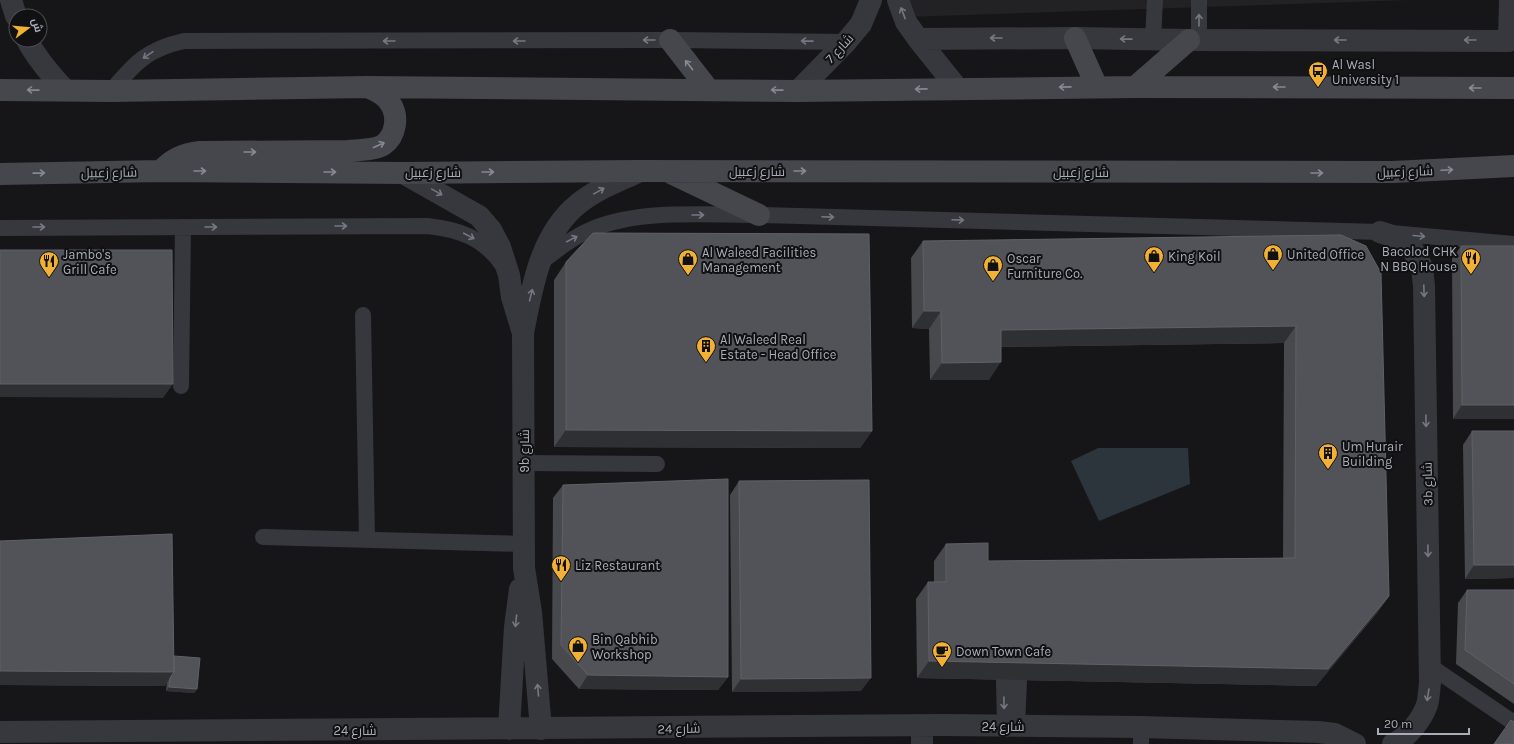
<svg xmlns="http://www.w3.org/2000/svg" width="1514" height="744" font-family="Karla,Cairo,sans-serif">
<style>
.built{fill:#222225}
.water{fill:#2c353c}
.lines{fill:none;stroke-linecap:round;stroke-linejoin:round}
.service{stroke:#37383d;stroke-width:16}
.minor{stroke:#37383d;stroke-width:22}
.secondary{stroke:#45474d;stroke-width:22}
.wall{fill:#47494d}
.shaded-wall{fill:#2f3033}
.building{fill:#525359;stroke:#5f6168}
.oneway{stroke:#757881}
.oneway2{stroke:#858993}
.labels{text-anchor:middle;stroke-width:4;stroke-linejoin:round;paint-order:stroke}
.street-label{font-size:13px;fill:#a8adb8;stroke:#111113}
.poi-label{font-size:13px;fill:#a8adb8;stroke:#111113;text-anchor:start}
</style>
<rect width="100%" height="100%" fill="#161618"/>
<path class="built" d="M 902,0 L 1410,0 L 906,17 Z"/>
<path class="water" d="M 1098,448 L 1188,448 L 1190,484 L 1099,521 L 1071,461 Z"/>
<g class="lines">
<path class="service" d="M 1153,40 L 1155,0
M 1199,40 L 1199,0
M 111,91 C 135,63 147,49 184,41 L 670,40 L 846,42
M 0,228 L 427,226 C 458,229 485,238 503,266
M 541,262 C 557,250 573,237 592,229 C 640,209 707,215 759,215 L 1380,232 L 1514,244
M 363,315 L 367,540
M 181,386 L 183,227
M 524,463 L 657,464
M 263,537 L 524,544
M 1430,666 L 1514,723
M 1004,680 L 1005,726
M 1017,726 L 1019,680
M 1141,727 L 1141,744"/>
<path class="minor" d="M 11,0 L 16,16
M 898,0 L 906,22 L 918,39 L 958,89
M 918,39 L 1075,38 L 1189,40 L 1509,41 L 1510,0
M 27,40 C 37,59 51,75 65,90
M 798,91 L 846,42 L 861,24 L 871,0
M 403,173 L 479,216 L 491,230 L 500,247 L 509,275 L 512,297 L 522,330
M 1380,232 L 1398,238 L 1413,250 L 1422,267 L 1424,286 L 1430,683 C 1429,690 1429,698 1427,705 C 1421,721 1408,737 1393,744
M 922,726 L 922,744
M 509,729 L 515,627 L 520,589
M 541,729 L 531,612 L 524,568 L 523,333 C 532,288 540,235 578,204 C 596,189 619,181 640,171
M 0,732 L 944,725 L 1141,727 L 1318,732 L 1335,734 L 1355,744"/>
<path class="secondary" d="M 1075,38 L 1097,87
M 670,40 L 708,89
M 1135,87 L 1189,40
M 0,90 L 111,91 L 367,87 L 798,91 L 1135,87 L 1514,88
M 161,171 C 172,159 183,154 200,152 L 348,151 C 357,150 375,150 383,145 C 396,136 399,116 390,103 C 385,95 375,90 367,87
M 671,173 L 759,215
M 0,174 L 161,171 L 403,173 L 640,171 L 1393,172 L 1514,166"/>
</g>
<path class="wall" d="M 1341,235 L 1389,596 L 1377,613 L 1316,686 L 917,678 L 916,599 L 928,582 L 934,582 L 934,561 L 946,544 L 988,561 L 1283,558 L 1284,343 L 1001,347 L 989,380 L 930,380 L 929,329 L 912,328 L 911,258 L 923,241 Z
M 1461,246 L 1514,419 L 1453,419 L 1452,259 Z
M 566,262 L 872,431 L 860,448 L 554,447 L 554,280 Z
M 1472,431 L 1514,431 L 1514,578 L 1465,579 L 1463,445 Z
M 739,481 L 861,691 L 732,692 L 730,495 Z
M 563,485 L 728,677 L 718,690 L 579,689 L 552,659 L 553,498 Z
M 0,541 L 174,656 L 197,689 L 194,693 L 166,691 L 167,682 L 165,686 L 0,685 Z
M 1467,590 L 1514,590 L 1514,704 L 1456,664 L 1458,603 Z"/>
<path class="shaded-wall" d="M 924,311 L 941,311 L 929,329 L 912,328 Z
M 1296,326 L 1284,343 L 989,347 L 1001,330 Z
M 1001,362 L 989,380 L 930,380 L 942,363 Z
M 0,384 L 173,384 L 163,398 L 0,397 Z
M 1462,405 L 1514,405 L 1514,419 L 1453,419 Z
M 566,430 L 872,431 L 860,448 L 554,447 Z
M 1474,565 L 1514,565 L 1514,578 L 1465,579 Z
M 1389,596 L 1377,613 L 1316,686 L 917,678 L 929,661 Z
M 0,671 L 174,672 L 165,686 L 0,685 Z
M 588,675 L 728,677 L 718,690 L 579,689 Z
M 871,678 L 861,691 L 732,692 L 741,679 Z
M 169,687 L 197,689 L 194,693 L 166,691 Z"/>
<path class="building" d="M 593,233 L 869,234 L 872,431 L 566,430 L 566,262 Z
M 1341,235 L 1366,246 L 1381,273 L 1389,596 L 1328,669 L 929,661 L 928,582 L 946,582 L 946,544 L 988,543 L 988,561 L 1295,558 L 1296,326 L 1001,330 L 1001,362 L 942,363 L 941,311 L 924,311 L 923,241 Z
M 1461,246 L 1514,246 L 1514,405 L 1462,405 Z
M 0,250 L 172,250 L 173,384 L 0,384 Z
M 1472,431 L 1514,431 L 1514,565 L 1474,565 Z
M 728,479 L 728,677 L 588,675 L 561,645 L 563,485 Z
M 869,480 L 871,678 L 741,679 L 739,481 Z
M 172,534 L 174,672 L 0,671 L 0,541 Z
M 1467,590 L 1514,590 L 1514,684 L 1465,650 Z
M 174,656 L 200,658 L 197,689 L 169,687 L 170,678 L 174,672 Z
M 1511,720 L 1514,722 L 1514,744 L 1494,744 Z"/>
<defs><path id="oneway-shaft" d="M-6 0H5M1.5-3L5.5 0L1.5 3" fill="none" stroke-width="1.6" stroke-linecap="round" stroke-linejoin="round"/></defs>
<g class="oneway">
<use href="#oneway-shaft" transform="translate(903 13) rotate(-111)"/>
<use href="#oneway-shaft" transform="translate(1199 20) rotate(-90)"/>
<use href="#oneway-shaft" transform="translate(996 38) rotate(180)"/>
<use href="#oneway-shaft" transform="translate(1126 39) rotate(-179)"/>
<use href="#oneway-shaft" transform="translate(649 40) rotate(180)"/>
<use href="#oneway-shaft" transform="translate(1340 40) rotate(-180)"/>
<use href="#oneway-shaft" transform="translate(1470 40) rotate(-180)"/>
<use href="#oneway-shaft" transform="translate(389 41) rotate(180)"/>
<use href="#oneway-shaft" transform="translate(519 41) rotate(180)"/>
<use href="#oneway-shaft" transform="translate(807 41) rotate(-179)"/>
<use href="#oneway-shaft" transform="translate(148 55) rotate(146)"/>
<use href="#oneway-shaft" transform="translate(599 191) rotate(-29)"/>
<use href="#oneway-shaft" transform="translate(437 192) rotate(29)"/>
<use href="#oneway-shaft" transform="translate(698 215)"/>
<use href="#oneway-shaft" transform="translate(828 217) rotate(2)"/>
<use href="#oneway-shaft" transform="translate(958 220) rotate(2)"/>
<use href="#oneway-shaft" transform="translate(341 226)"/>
<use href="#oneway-shaft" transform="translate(39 227)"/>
<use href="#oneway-shaft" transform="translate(211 227)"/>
<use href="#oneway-shaft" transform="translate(469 236) rotate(28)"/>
<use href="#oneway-shaft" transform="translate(1419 236) rotate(5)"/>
<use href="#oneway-shaft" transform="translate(572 239) rotate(-28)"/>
<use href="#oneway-shaft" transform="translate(1424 291) rotate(88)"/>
<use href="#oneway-shaft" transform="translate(531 295) rotate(-76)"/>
<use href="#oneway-shaft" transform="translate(1426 421) rotate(89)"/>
<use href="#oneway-shaft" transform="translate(1428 551) rotate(89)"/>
<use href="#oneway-shaft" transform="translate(516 621) rotate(96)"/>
<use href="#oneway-shaft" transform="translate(538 690) rotate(-95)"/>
<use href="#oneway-shaft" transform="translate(1428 695) rotate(99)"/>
<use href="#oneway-shaft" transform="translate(1004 703) rotate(89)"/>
</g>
<g class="oneway2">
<use href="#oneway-shaft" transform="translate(689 65) rotate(-128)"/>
<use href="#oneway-shaft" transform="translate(1065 87) rotate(179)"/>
<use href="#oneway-shaft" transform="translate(1279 87) rotate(-180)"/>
<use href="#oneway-shaft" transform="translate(1475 88) rotate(180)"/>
<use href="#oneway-shaft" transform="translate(921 89) rotate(179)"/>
<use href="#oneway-shaft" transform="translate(33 90) rotate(-179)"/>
<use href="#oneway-shaft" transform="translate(777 90) rotate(-179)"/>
<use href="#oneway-shaft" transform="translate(379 145) rotate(-24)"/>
<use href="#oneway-shaft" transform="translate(250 152)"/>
<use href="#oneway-shaft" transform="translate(1447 170) rotate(-3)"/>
<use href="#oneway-shaft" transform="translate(200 171)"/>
<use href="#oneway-shaft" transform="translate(800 171)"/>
<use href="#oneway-shaft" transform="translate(330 172)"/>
<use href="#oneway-shaft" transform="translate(488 172)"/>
<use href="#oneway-shaft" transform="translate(39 173) rotate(-1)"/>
<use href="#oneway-shaft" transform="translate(1317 173)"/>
</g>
<defs>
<g id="bus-pin" transform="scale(1)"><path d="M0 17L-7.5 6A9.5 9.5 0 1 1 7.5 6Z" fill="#f2b134" stroke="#111113"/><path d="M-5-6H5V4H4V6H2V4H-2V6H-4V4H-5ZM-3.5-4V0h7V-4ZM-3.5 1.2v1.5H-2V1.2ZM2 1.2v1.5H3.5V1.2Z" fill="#111"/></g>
<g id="shop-pin" transform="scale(1)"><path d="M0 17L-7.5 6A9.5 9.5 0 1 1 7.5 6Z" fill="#f2b134" stroke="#111113"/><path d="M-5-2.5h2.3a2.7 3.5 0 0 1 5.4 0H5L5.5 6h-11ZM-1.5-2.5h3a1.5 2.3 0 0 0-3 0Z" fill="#111"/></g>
<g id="restaurant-pin" transform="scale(1)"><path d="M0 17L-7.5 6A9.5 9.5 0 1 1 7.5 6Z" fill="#f2b134" stroke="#111113"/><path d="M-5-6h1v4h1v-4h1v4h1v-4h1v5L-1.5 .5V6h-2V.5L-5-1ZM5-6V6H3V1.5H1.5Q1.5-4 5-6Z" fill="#111"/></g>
<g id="building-pin" transform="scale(1)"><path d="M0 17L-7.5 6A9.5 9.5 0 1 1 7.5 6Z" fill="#f2b134" stroke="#111113"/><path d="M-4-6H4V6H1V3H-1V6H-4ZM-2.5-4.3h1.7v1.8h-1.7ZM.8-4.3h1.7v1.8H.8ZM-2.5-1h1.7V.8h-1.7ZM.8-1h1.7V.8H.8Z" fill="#111"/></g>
<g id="cafe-pin" transform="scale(1)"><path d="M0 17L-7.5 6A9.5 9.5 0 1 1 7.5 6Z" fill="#f2b134" stroke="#111113"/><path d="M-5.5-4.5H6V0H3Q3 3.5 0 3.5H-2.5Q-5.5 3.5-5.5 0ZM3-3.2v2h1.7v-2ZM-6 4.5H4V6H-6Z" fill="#111"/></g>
</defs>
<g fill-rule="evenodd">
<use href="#bus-pin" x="1318" y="71"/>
<use href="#shop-pin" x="1273" y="254"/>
<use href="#shop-pin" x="1154" y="256"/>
<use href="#restaurant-pin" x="1471" y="258"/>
<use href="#shop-pin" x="688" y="259"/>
<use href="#restaurant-pin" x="49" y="261"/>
<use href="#shop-pin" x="993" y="265"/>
<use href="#building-pin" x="706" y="346"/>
<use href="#building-pin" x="1328" y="453"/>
<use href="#restaurant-pin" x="561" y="565"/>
<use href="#shop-pin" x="578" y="646"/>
<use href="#cafe-pin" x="942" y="651"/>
</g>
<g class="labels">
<g class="street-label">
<text transform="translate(839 48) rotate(-47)" y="5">شارع 7</text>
<text x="757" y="176">شارع زعبيل</text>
<text transform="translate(1405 171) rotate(-2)" y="5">شارع زعبيل</text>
<text transform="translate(109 172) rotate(-1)" y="5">شارع زعبيل</text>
<text x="433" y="177">شارع زعبيل</text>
<text x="1081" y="177">شارع زعبيل</text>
<text transform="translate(524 451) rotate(-90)" y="5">9b شارع</text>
<text transform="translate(1427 484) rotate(-91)" y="5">3b شارع</text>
<text x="1003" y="731">شارع 24</text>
<text transform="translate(679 728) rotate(-1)" y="5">شارع 24</text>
<text x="355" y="735">شارع 24</text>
</g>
<g class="poi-label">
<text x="1332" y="69">Al Wasl<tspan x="1332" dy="15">University 1</tspan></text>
<text x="1457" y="256" text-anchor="end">Bacolod CHK<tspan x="1457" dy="15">N BBQ House</tspan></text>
<text x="702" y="257">Al Waleed Facilities<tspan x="702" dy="15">Management</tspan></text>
<text x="63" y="259">Jambo's<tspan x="63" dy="15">Grill Cafe</tspan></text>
<text x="1287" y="259">United Office</text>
<text x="1168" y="261">King Koil</text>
<text x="1007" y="263">Oscar<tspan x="1007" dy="15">Furniture Co.</tspan></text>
<text x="720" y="344">Al Waleed Real<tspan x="720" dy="15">Estate - Head Office</tspan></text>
<text x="1342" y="451">Um Hurair<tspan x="1342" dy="15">Building</tspan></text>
<text x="575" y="570">Liz Restaurant</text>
<text x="592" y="644">Bin Qabhib<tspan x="592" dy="15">Workshop</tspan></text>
<text x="956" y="656">Down Town Cafe</text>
</g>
</g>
<g transform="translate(28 28) rotate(74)"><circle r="19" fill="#111113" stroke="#4d4f55"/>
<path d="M0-3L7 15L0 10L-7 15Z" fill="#f2b134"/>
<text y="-6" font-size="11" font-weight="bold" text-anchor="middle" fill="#a8adb8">ش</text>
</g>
<path d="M1378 728v6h91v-6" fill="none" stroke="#a8adb8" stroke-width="2"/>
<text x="1384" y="728" font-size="12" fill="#a8adb8" stroke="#111113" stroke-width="3" paint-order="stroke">20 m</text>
</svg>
